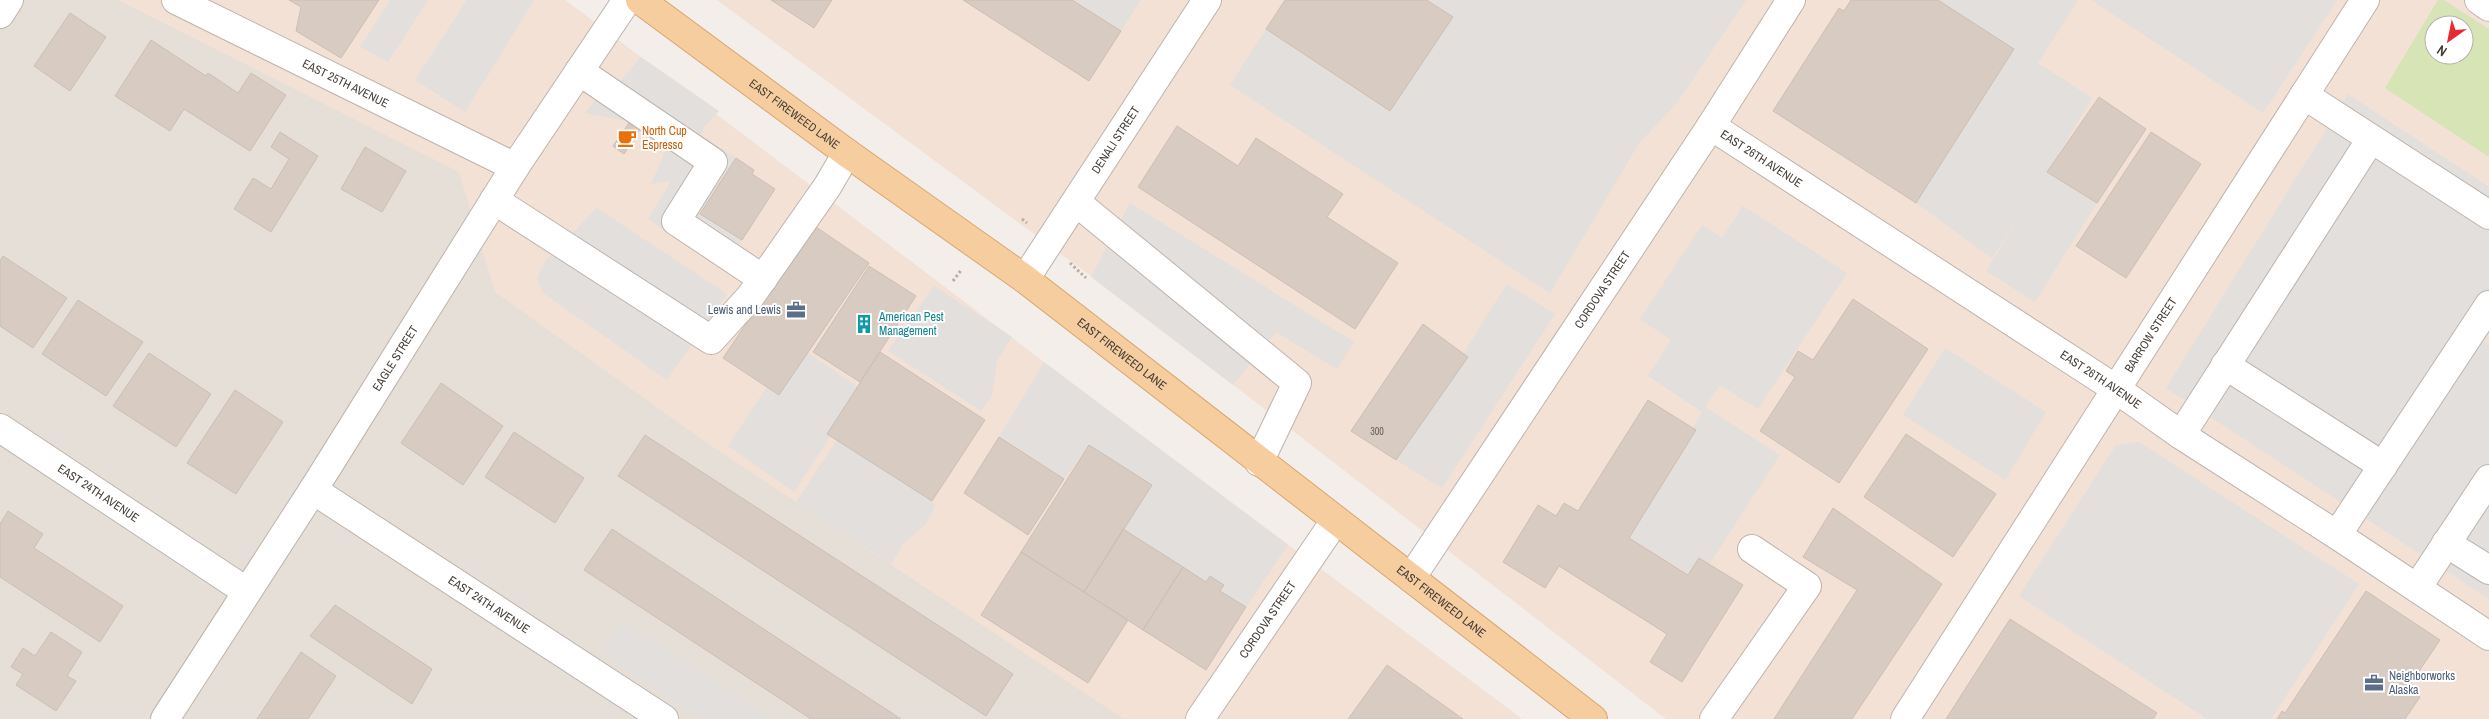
<svg xmlns="http://www.w3.org/2000/svg" width="2489" height="719" font-family="'Archivo Narrow',sans-serif">
<style>
.residential{fill:#e6dfd7}
.commercial{fill:#f3e1d6;fill-rule:evenodd}
.green{fill:#d7e4b5;fill-rule:evenodd}
.parking{fill:#e2dfdd}
.building{fill:#d7cbc2;stroke:#cebeb3}
.lines{fill:none;stroke-linecap:round;stroke-linejoin:round}
.minor-casing{stroke:#beb4ac;stroke-width:30}
.major-casing{stroke:#daa670;stroke-width:30}
.path{stroke:#bead9e;stroke-width:3;stroke-dasharray:2.5 2.5;stroke-linecap:butt}
.minor{stroke:#fff;stroke-width:28}
.major{stroke:#f6cd9f;stroke-width:28}
.labels{text-anchor:middle;stroke-width:4;stroke-linejoin:round;paint-order:stroke}
.number-label{font-size:10px;fill:#6a615a}
.street-label{font-size:12px;fill:#463e38;stroke:#fff}
.food-label{font-size:12px;fill:#c56008;stroke:#fff;text-anchor:start}
.service-label{font-size:12px;fill:#4e5e75;stroke:#fff;text-anchor:end}
.culture-label{font-size:12px;fill:#0d838f;stroke:#fff;text-anchor:start}
</style>
<rect width="100%" height="100%" fill="#f3eee9"/>
<path class="residential" d="M 0,0 L 565,0 L 1098,403 L 1522,719 L 0,719 Z"/>
<path class="commercial" d="M 118,0 L 565,0 L 1098,403 L 1522,719 L 1124,719 L 707,443 L 495,292 L 459,172 Z
M 717,0 L 2489,0 L 2489,719 L 1666,719 L 1130,305 ZM 2434,25 L 2464,25 L 2464,55 L 2434,55 Z"/>
<path class="green" d="M 2438,0 L 2444,0 L 2489,29 L 2489,157 L 2385,88 ZM 2434,25 L 2464,25 L 2464,55 L 2434,55 Z"/>
<path class="parking" d="M 390,0 L 428,0 L 388,62 L 360,47 Z
M 467,0 L 534,0 L 465,112 L 415,80 Z
M 1072,0 L 1141,0 L 1121,31 Z
M 1431,0 L 1746,0 L 1677,103 L 1639,143 L 1550,293 L 1230,85 L 1266,29 L 1390,111 L 1453,18 Z
M 1938,0 L 2078,0 L 2038,63 L 2092,98 L 2048,172 L 2097,203 L 2035,302 L 1986,271 L 2023,211 L 1992,258 L 1916,203 L 2014,49 Z
M 2091,0 L 2337,0 L 2263,113 Z
M 641,57 L 719,111 L 704,127 L 701,135 L 736,158 L 700,214 L 742,240 L 722,269 L 648,219 L 671,181 L 651,184 L 668,145 L 636,123 L 585,113 L 601,93 L 623,78 Z
M 2348,94 L 2489,187 L 2489,334 L 2484,342 L 2489,345 L 2489,599 L 2166,388 Z
M 1130,203 L 1354,342 L 1337,369 L 1276,332 L 1233,385 L 1091,277 Z
M 1743,206 L 1847,273 L 1758,409 L 1720,385 L 1705,407 L 1780,455 L 1699,580 L 1629,538 L 1702,412 L 1648,376 L 1671,340 L 1640,319 L 1702,225 L 1722,238 Z
M 597,208 L 727,294 L 667,380 L 543,293 L 537,278 L 546,260 Z
M 1507,284 L 1555,314 L 1442,488 L 1396,460 Z
M 934,286 L 1012,337 L 997,361 L 992,396 L 981,411 L 888,351 Z
M 795,344 L 861,389 L 794,492 L 728,446 Z
M 1945,348 L 2046,412 L 2005,480 L 1903,415 Z
M 1044,362 L 1288,545 L 1246,607 L 1220,591 L 1223,585 L 1210,576 L 1206,582 L 1123,529 L 1151,485 L 1089,445 L 1064,479 L 999,437 Z
M 837,440 L 932,501 L 935,506 L 926,524 L 903,544 L 891,564 L 796,502 Z
M 2139,442 L 2359,584 L 2271,719 L 2207,719 L 2019,596 L 2116,445 Z
M 623,621 L 772,719 L 701,719 L 602,654 Z"/>
<path class="building" d="M 289,0 L 379,0 L 341,58 L 296,31 L 301,7 Z
M 771,0 L 832,0 L 814,28 Z
M 963,0 L 1072,0 L 1121,31 L 1089,81 Z
M 1285,0 L 1427,0 L 1453,17 L 1390,111 L 1266,29 Z
M 1851,0 L 1938,0 L 2014,49 L 1916,203 L 1773,111 L 1839,8 L 1844,11 Z
M 70,13 L 106,37 L 70,91 L 34,66 Z
M 151,40 L 206,76 L 208,73 L 238,93 L 251,73 L 286,95 L 250,151 L 184,109 L 170,131 L 115,96 Z
M 2099,97 L 2146,129 L 2097,203 L 2047,172 Z
M 629,123 L 640,129 L 624,154 L 613,146 Z
M 1177,126 L 1238,166 L 1256,138 L 1343,194 L 1327,217 L 1398,263 L 1355,329 L 1138,187 Z
M 280,132 L 318,156 L 271,232 L 234,209 L 253,178 L 271,189 L 289,159 L 271,147 Z
M 2151,132 L 2201,164 L 2126,278 L 2076,246 Z
M 365,147 L 406,171 L 382,212 L 341,189 Z
M 736,158 L 754,170 L 752,174 L 775,189 L 742,240 L 700,214 Z
M 813,225 L 869,263 L 779,395 L 723,358 Z
M 3,256 L 67,298 L 33,348 L 0,326 L 0,261 Z
M 869,266 L 916,296 L 860,382 L 813,352 Z
M 1853,299 L 1928,349 L 1839,483 L 1760,431 L 1795,377 L 1786,371 L 1798,351 L 1813,360 Z
M 78,300 L 143,342 L 106,396 L 42,354 Z
M 1423,324 L 1468,357 L 1396,460 L 1351,431 Z
M 880,352 L 985,420 L 932,501 L 827,434 Z
M 149,353 L 211,394 L 176,447 L 113,406 Z
M 441,383 L 503,426 L 463,485 L 401,443 Z
M 235,390 L 283,422 L 236,494 L 187,463 Z
M 1648,400 L 1696,430 L 1629,538 L 1688,575 L 1699,558 L 1743,585 L 1682,682 L 1650,662 L 1667,634 L 1559,566 L 1545,588 L 1503,562 L 1538,505 L 1556,516 L 1564,503 L 1578,511 Z
M 514,432 L 584,478 L 555,523 L 485,477 Z
M 1906,434 L 1996,494 L 1953,557 L 1864,497 Z
M 645,435 L 1013,674 L 986,716 L 618,476 Z
M 999,437 L 1064,479 L 1028,535 L 964,493 Z
M 1089,445 L 1152,485 L 1084,592 L 1021,552 Z
M 1833,508 L 1942,584 L 1852,719 L 1774,719 L 1857,590 L 1803,557 Z
M 8,511 L 43,534 L 34,548 L 123,606 L 100,642 L 0,577 L 0,524 Z
M 612,529 L 797,651 L 901,719 L 811,719 L 584,570 Z
M 1123,529 L 1183,567 L 1143,630 L 1084,592 Z
M 1021,552 L 1128,620 L 1088,683 L 981,615 Z
M 1183,567 L 1206,582 L 1210,576 L 1224,585 L 1220,591 L 1246,607 L 1206,670 L 1143,630 Z
M 2366,591 L 2440,640 L 2407,689 L 2420,697 L 2405,719 L 2277,719 L 2282,711 L 2285,713 Z
M 335,605 L 432,669 L 412,704 L 310,636 Z
M 2010,619 L 2157,713 L 2153,719 L 1946,719 Z
M 51,632 L 82,652 L 67,676 L 76,681 L 56,711 L 16,685 L 23,674 L 11,667 L 23,648 L 35,656 Z
M 301,652 L 336,676 L 308,719 L 257,719 Z
M 1387,665 L 1463,719 L 1348,719 Z"/>
<g class="lines">
<g class="minor-casing">
<g id="minor">
<path id="s1" d="M 176,0 L 515,167"/>
<path d="M 2479,0 L 2489,7"/>
<path d="M 0,14 L 9,0"/>
<path d="M 579,71 L 713,162 L 676,221 L 763,279"/>
<path d="M 2304,95 L 2489,215"/>
<path id="s2" d="M 1711,126 L 2116,389 L 2181,435 L 2337,535 L 2489,636"/>
<path d="M 494,200 L 711,340 L 750,297 L 827,187 L 847,153"/>
<path d="M 1076,202 L 1297,383 L 1259,462"/>
<path id="s3" d="M 1025,279 L 1207,0"/>
<path d="M 2225,365 L 2383,466"/>
<path id="s4" d="M 0,428 L 246,591"/>
<path d="M 2181,435 L 2371,139"/>
<path id="s5" d="M 313,490 L 664,719"/>
<path d="M 2337,535 L 2489,305"/>
<path d="M 2446,543 L 2489,570"/>
<path id="s6" d="M 1411,578 L 1711,126 L 1791,0"/>
<path d="M 2417,588 L 2489,479"/>
<path id="s7" d="M 165,719 L 313,490 L 515,167 L 627,0"/>
<path id="s8" d="M 1200,719 L 1335,521"/>
<path d="M 1714,719 L 1807,586 L 1752,549"/>
<path id="s9" d="M 1905,719 L 2365,0"/>
</g>
</g>
<g class="major-casing">
<g id="major">
<path id="s10" d="M 640,0 L 847,153 L 1025,279 L 1593,719"/>
</g>
</g>
<path class="path" d="M 1022,219 L 1027,223
M 1070,263 L 1086,278
M 953,281 L 962,269"/>
<use href="#minor" class="minor"/>
<use href="#major" class="major"/>
</g>
<defs>
<g id="cafe-bare" transform="scale(1.5)"><path d="M-5.5-4.5H6V0H3Q3 3.5 0 3.5H-2.5Q-5.5 3.5-5.5 0ZM3-3.2v2h1.7v-2ZM-6 4.5H4V6H-6Z" fill="#e8710a" stroke="#fff" stroke-width="2.5" paint-order="stroke"/></g>
<g id="office-bare" transform="scale(1.5)"><path d="M-6-3h4V-5.5h4V-3h4V5H-6ZM-1-4.5V-3h2v-1.5ZM-6 0V1H6V0Z" fill="#5c6f8a" stroke="#fff" stroke-width="2.5" paint-order="stroke"/></g>
<g id="building-bare" transform="scale(1.5)"><path d="M-4-6H4V6H1V3H-1V6H-4ZM-2.5-4.3h1.7v1.8h-1.7ZM.8-4.3h1.7v1.8H.8ZM-2.5-1h1.7V.8h-1.7ZM.8-1h1.7V.8H.8Z" fill="#0f9aa8" stroke="#fff" stroke-width="2.5" paint-order="stroke"/></g>
</defs>
<g fill-rule="evenodd">
<use href="#cafe-bare" x="627" y="138"/>
<use href="#office-bare" x="796" y="310"/>
<use href="#building-bare" x="864" y="324"/>
<use href="#office-bare" x="2374" y="683"/>
</g>
<g class="labels">
<g class="number-label">
<text x="1377" y="435">300</text>
</g>
<g class="street-label">
<text dy="4" stroke="none"><textPath href="#s1" startOffset="189">EAST 25TH AVENUE</textPath></text>
<text dy="4" stroke="none"><textPath href="#s10" startOffset="192">EAST FIREWEED LANE</textPath></text>
<text dy="4" stroke="none"><textPath href="#s3" startOffset="166">DENALI STREET</textPath></text>
<text dy="4" stroke="none"><textPath href="#s2" startOffset="60">EAST 26TH AVENUE</textPath></text>
<text dy="4" stroke="none"><textPath href="#s6" startOffset="346">CORDOVA STREET</textPath></text>
<text dy="4" stroke="none"><textPath href="#s9" startOffset="456">BARROW STREET</textPath></text>
<text dy="4" stroke="none"><textPath href="#s10" startOffset="598">EAST FIREWEED LANE</textPath></text>
<text dy="4" stroke="none"><textPath href="#s7" startOffset="428">EAGLE STREET</textPath></text>
<text dy="4" stroke="none"><textPath href="#s2" startOffset="465">EAST 26TH AVENUE</textPath></text>
<text dy="4" stroke="none"><textPath href="#s4" startOffset="118">EAST 24TH AVENUE</textPath></text>
<text dy="4" stroke="none"><textPath href="#s10" startOffset="1002">EAST FIREWEED LANE</textPath></text>
<text dy="4" stroke="none"><textPath href="#s5" startOffset="210">EAST 24TH AVENUE</textPath></text>
<text dy="4" stroke="none"><textPath href="#s8" startOffset="120">CORDOVA STREET</textPath></text>
</g>
<g class="food-label">
<text x="642" y="135">North Cup<tspan x="642" dy="14">Espresso</tspan></text>
</g>
<g class="service-label">
<text x="781" y="314">Lewis and Lewis</text>
<text x="2389" y="680" text-anchor="start">Neighborworks<tspan x="2389" dy="14">Alaska</tspan></text>
</g>
<g class="culture-label">
<text x="879" y="321">American Pest<tspan x="879" dy="14">Management</tspan></text>
</g>
</g>
<g transform="translate(2449 40) rotate(213)"><circle r="24" fill="#ffffff" stroke="#b5b2af"/>
<path d="M0-4L9 19L0 12L-9 19Z" fill="#e82a31"/>
<text y="-8" font-size="14" font-weight="bold" text-anchor="middle" fill="#463e38">N</text>
</g>
</svg>
